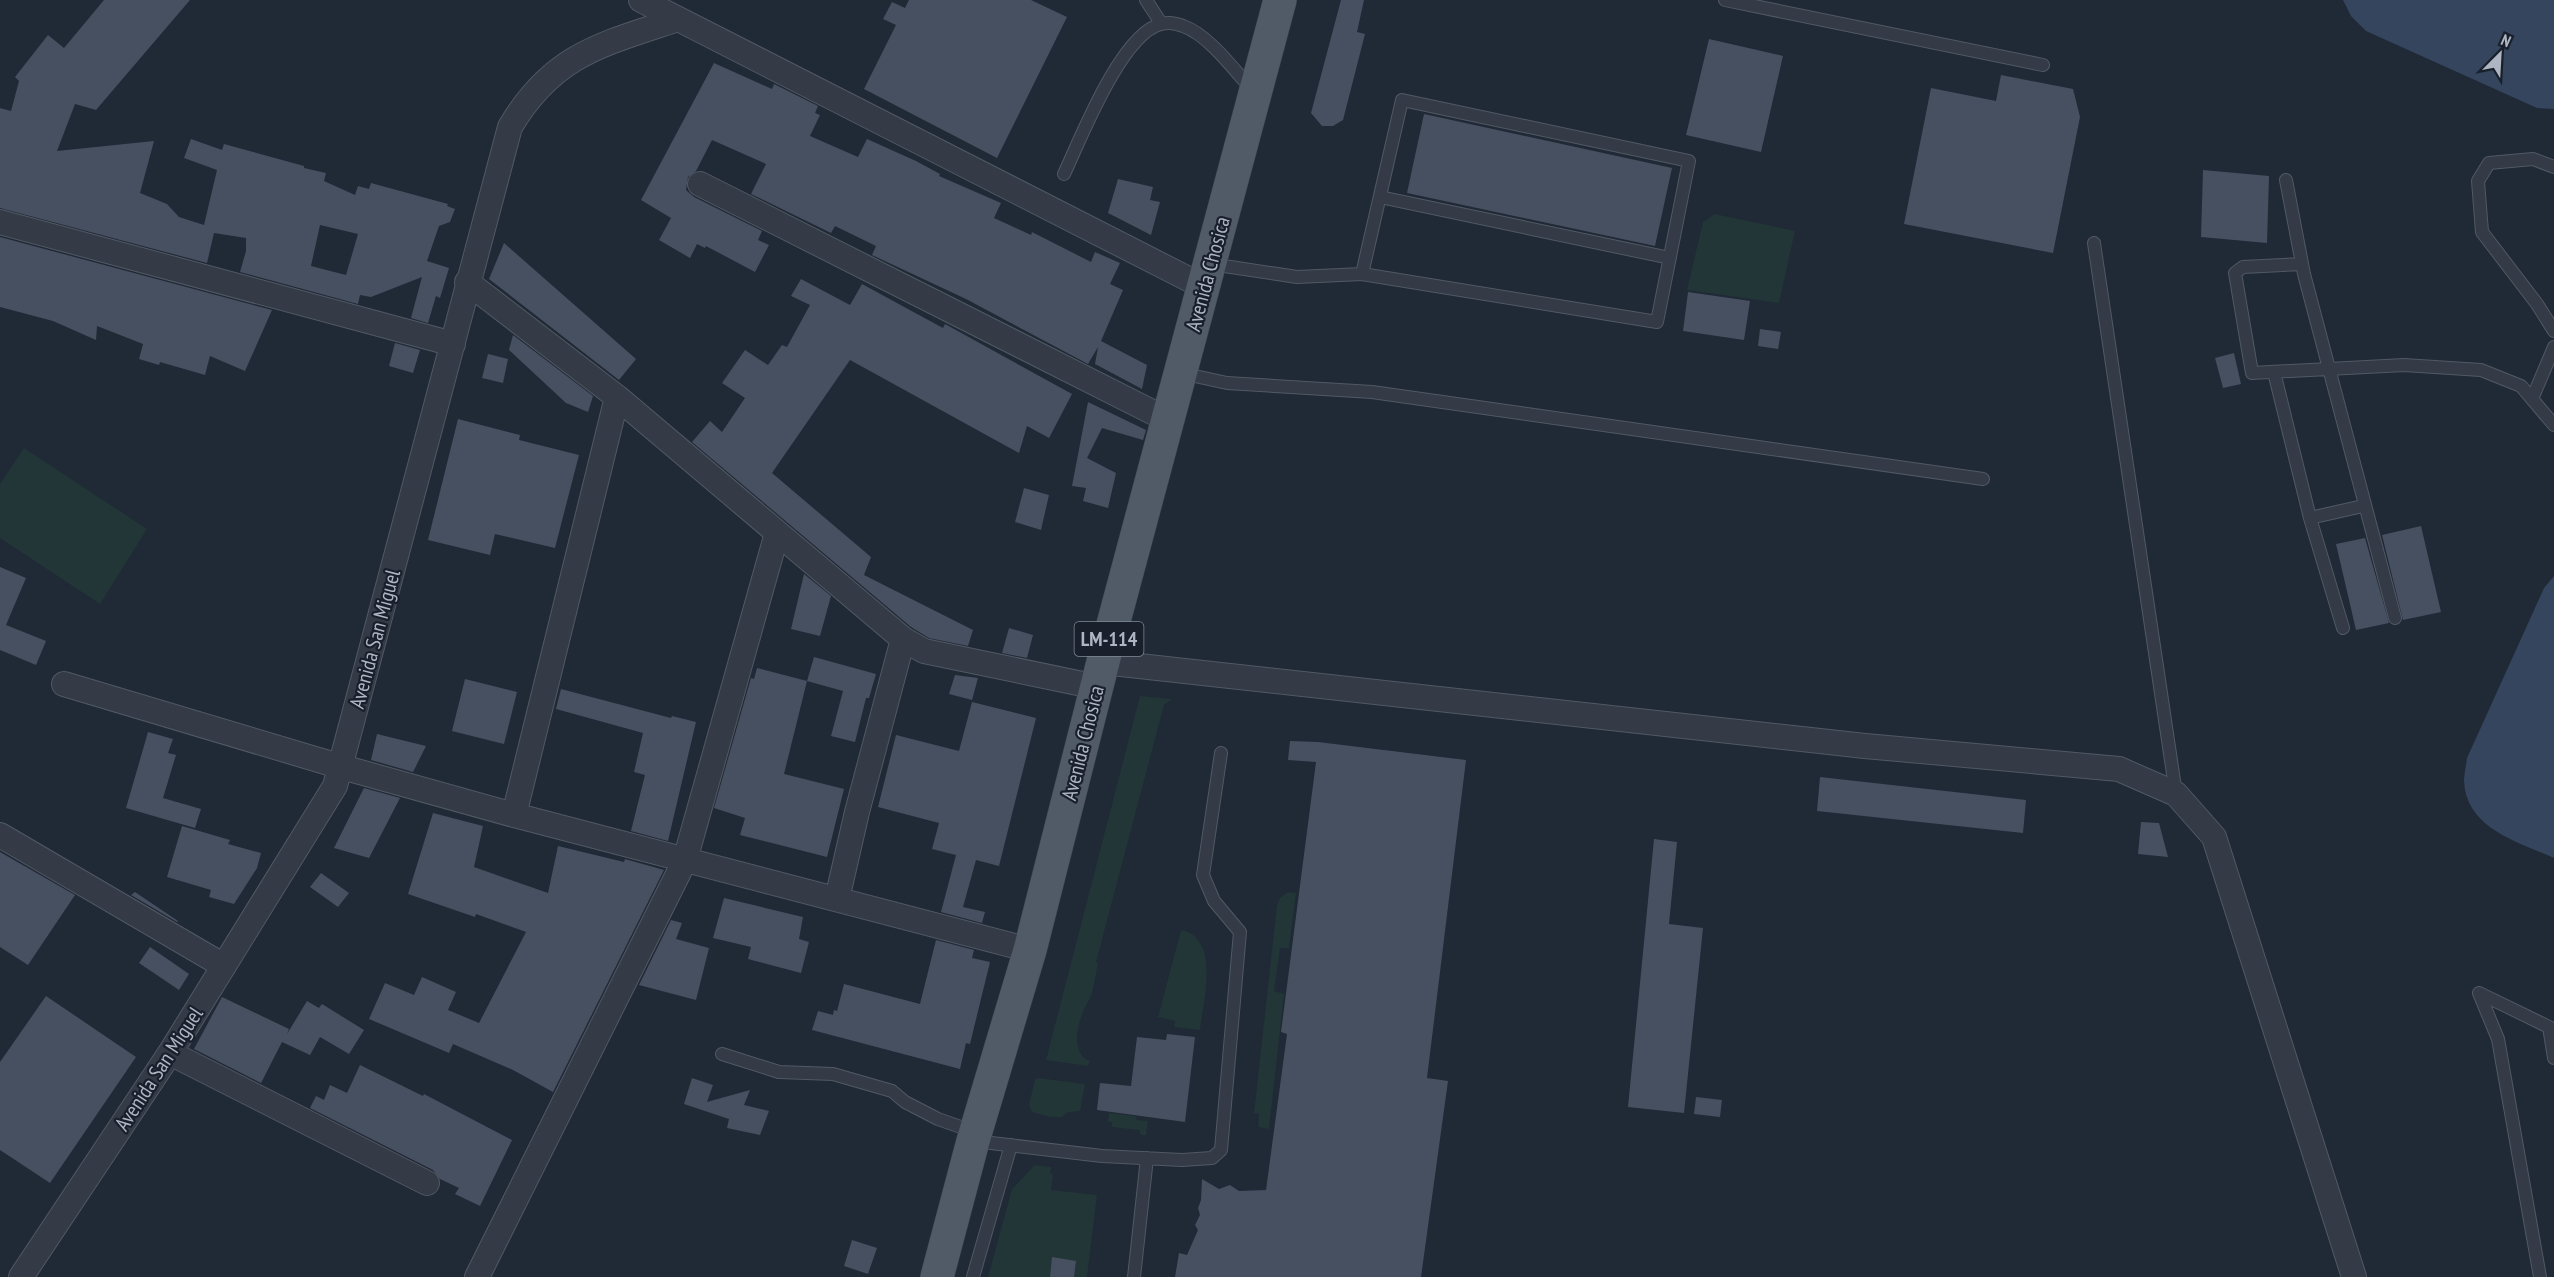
<svg xmlns="http://www.w3.org/2000/svg" width="2554" height="1277" font-family="'PT Sans Narrow',sans-serif">
<style>
.green{fill:#223537}
.water{fill:#34455d}
.building{fill:#465060;fill-rule:evenodd}
.lines{fill:none;stroke-linecap:round;stroke-linejoin:round}
.lane-casing{stroke:#515965;stroke-width:14}
.street-casing{stroke:#515965;stroke-width:26}
.primary-casing{stroke:#3d4450;stroke-width:34}
.lane{stroke:#343b47;stroke-width:12}
.street{stroke:#343b47;stroke-width:24}
.primary{stroke:#515a67;stroke-width:33}
.labels{text-anchor:middle;stroke-width:4.5;stroke-linejoin:round;paint-order:stroke}
.shield{fill:#19202b;stroke:#818996;stroke-width:1.5}
.shield-label{font-size:20px;font-weight:bold;fill:#aeb6c4}
.street-label{font-size:21px;fill:#aeb6c4;stroke:#19202b}
</style>
<rect width="100%" height="100%" fill="#202936"/>
<path class="green" d="M 1715,214 L 1795,231 L 1779,303 L 1687,290 L 1703,222 Z
M 24,448 L 147,529 L 100,604 L 0,538 L 0,484 Z
M 1140,696 L 1172,699 L 1164,705 L 1096,962 L 1098,964 C 1095,975 1094,993 1088,1002 C 1080,1014 1067,1053 1090,1061 L 1088,1066 L 1046,1060 Z
M 1288,892 L 1296,893 L 1289,948 L 1280,948 L 1274,991 L 1284,994 L 1269,1129 L 1258,1127 L 1259,1114 L 1254,1113 L 1277,905 L 1280,898 Z
M 1181,930 C 1221,937 1203,1002 1200,1030 L 1174,1027 L 1175,1021 L 1158,1017 Z
M 1038,1078 L 1085,1084 L 1080,1111 L 1068,1112 L 1062,1117 L 1050,1117 L 1032,1112 L 1029,1105 L 1035,1079 Z
M 1109,1113 L 1135,1116 L 1137,1120 L 1148,1121 L 1146,1135 L 1141,1135 L 1139,1130 L 1112,1127 L 1112,1122 L 1108,1122 Z
M 1035,1165 L 1051,1167 L 1050,1173 L 1053,1174 L 1051,1190 L 1097,1195 L 1087,1277 L 988,1277 L 1012,1189 Z"/>
<path class="water" d="M 2343,0 L 2554,0 L 2554,109 L 2537,108 L 2366,31 L 2351,16 Z
M 2554,576 L 2554,858 C 2519,842 2466,829 2464,781 C 2464,774 2466,766 2467,758 L 2544,588 Z"/>
<path class="building" d="M 104,0 L 190,0 L 96,110 L 75,104 L 57,151 L 154,141 L 140,193 L 167,204 L 179,217 L 204,225 L 217,170 L 184,158 L 191,139 L 222,150 L 224,144 L 304,166 L 304,168 L 326,173 L 324,181 L 355,195 L 358,186 L 369,189 L 371,183 L 448,204 L 447,206 L 455,209 L 450,222 L 439,226 L 427,261 L 449,268 L 440,298 L 436,296 L 428,323 L 411,318 L 422,277 L 371,297 L 360,295 L 358,304 L 240,272 L 246,251 L 246,238 L 214,233 L 207,263 L 0,208 L 0,108 L 11,111 L 19,81 L 15,77 L 48,35 L 64,48 ZM 320,225 L 358,234 L 346,275 L 311,266 Z
M 909,0 L 1031,0 L 1067,17 L 997,158 L 864,89 L 896,25 L 883,19 L 892,2 L 905,8 Z
M 1341,0 L 1364,0 L 1357,32 L 1365,34 L 1343,120 L 1333,126 L 1322,126 L 1311,113 Z
M 1709,39 L 1783,56 L 1761,152 L 1686,135 Z
M 714,63 L 772,89 L 774,84 L 818,106 L 815,113 L 820,115 L 810,136 L 858,157 L 867,139 L 916,161 L 940,174 L 939,176 L 1001,203 L 994,218 L 1031,235 L 1032,232 L 1091,262 L 1095,252 L 1120,263 L 1110,284 L 1123,290 L 1101,341 L 1147,365 L 1142,389 L 1095,364 L 1098,347 L 1088,364 L 966,299 L 872,255 L 876,246 L 835,226 L 831,233 L 751,194 L 766,164 L 712,140 L 696,171 L 688,177 L 686,190 L 694,197 L 762,231 L 758,240 L 769,245 L 755,272 L 706,246 L 705,248 L 697,244 L 690,258 L 659,240 L 671,218 L 641,200 Z
M 2001,75 L 2073,89 L 2080,117 L 2053,253 L 1904,224 L 1931,88 L 1996,101 Z
M 1424,114 L 1672,168 L 1655,246 L 1407,193 Z
M 2203,170 L 2269,176 L 2267,243 L 2201,237 Z
M 1118,179 L 1153,187 L 1150,200 L 1160,202 L 1151,235 L 1108,213 Z
M 0,237 L 272,310 L 245,371 L 210,356 L 205,375 L 160,362 L 159,365 L 139,359 L 143,344 L 97,326 L 96,340 L 53,321 L 0,307 Z
M 504,243 L 636,359 L 619,380 L 489,279 Z
M 801,279 L 850,305 L 862,284 L 943,328 L 945,324 L 1072,394 L 1049,438 L 1027,426 L 1019,453 L 850,360 L 772,473 L 871,557 L 864,575 L 973,630 L 968,646 L 929,638 L 911,627 L 692,442 L 710,421 L 722,432 L 745,398 L 722,383 L 745,350 L 768,365 L 782,345 L 787,347 L 810,305 L 791,296 Z
M 1688,292 L 1750,301 L 1744,340 L 1683,331 Z
M 1760,329 L 1781,332 L 1778,349 L 1758,346 Z
M 513,335 L 593,396 L 588,412 L 566,403 L 509,350 Z
M 395,343 L 420,350 L 413,373 L 389,366 Z
M 2234,353 L 2241,384 L 2223,388 L 2215,358 Z
M 488,354 L 508,359 L 503,383 L 482,378 Z
M 1088,402 L 1146,430 L 1143,440 L 1102,428 L 1087,458 L 1116,473 L 1108,508 L 1083,501 L 1086,488 L 1072,486 Z
M 458,419 L 520,435 L 519,440 L 579,455 L 555,548 L 495,534 L 490,555 L 428,540 Z
M 1024,488 L 1049,495 L 1041,530 L 1015,522 Z
M 2421,526 L 2441,612 L 2403,620 L 2382,535 Z
M 2365,538 L 2389,623 L 2356,630 L 2336,544 Z
M 0,567 L 26,578 L 6,625 L 46,641 L 36,665 L 0,650 Z
M 804,574 L 831,596 L 820,636 L 791,629 Z
M 1009,628 L 1033,635 L 1027,658 L 1002,653 Z
M 814,657 L 876,674 L 869,698 L 866,698 L 855,742 L 831,736 L 843,691 L 807,681 Z
M 757,668 L 807,681 L 784,774 L 844,789 L 827,857 L 740,835 L 745,818 L 714,808 L 751,678 L 754,679 Z
M 955,675 L 978,678 L 972,700 L 949,694 Z
M 465,679 L 517,692 L 504,744 L 452,731 Z
M 561,689 L 671,718 L 672,716 L 696,722 L 668,841 L 631,831 L 645,775 L 634,772 L 643,733 L 556,709 Z
M 972,702 L 1036,718 L 999,866 L 976,860 L 963,907 L 985,912 L 982,923 L 941,912 L 956,855 L 932,849 L 939,823 L 878,807 L 896,735 L 959,751 Z
M 148,732 L 173,739 L 168,753 L 176,755 L 163,798 L 201,809 L 195,828 L 126,808 Z
M 377,734 L 426,746 L 413,772 L 371,760 Z
M 1290,741 L 1318,742 L 1466,760 L 1427,1078 L 1448,1081 L 1421,1277 L 1175,1277 L 1179,1253 L 1187,1255 L 1198,1230 L 1195,1225 L 1200,1215 L 1198,1208 L 1201,1200 L 1202,1179 L 1219,1189 L 1230,1185 L 1239,1191 L 1266,1190 L 1287,1034 L 1281,1032 L 1316,762 L 1288,760 Z
M 1820,777 L 2026,800 L 2023,833 L 1817,811 Z
M 364,788 L 400,798 L 369,858 L 334,848 Z
M 433,813 L 483,826 L 474,867 L 548,893 L 558,846 L 624,862 L 625,859 L 664,870 L 553,1092 L 513,1070 L 453,1044 L 449,1053 L 369,1019 L 385,983 L 414,995 L 422,977 L 456,992 L 448,1010 L 479,1023 L 526,932 L 476,914 L 475,917 L 408,894 Z
M 2141,822 L 2159,823 L 2168,857 L 2138,854 Z
M 182,826 L 230,840 L 228,844 L 261,853 L 257,868 L 234,904 L 209,897 L 211,890 L 167,877 Z
M 1654,839 L 1677,842 L 1669,924 L 1703,928 L 1684,1113 L 1628,1107 Z
M 0,852 L 75,895 L 28,965 L 0,947 Z
M 321,873 L 349,893 L 338,907 L 310,887 Z
M 135,892 L 178,921 L 177,922 L 131,895 Z
M 724,898 L 803,917 L 799,939 L 809,942 L 801,973 L 748,959 L 751,947 L 713,938 Z
M 671,920 L 682,923 L 676,939 L 709,948 L 696,1000 L 639,985 Z
M 936,940 L 974,950 L 972,958 L 990,962 L 970,1044 L 966,1043 L 960,1069 L 812,1030 L 818,1011 L 833,1015 L 834,1010 L 837,1011 L 844,984 L 920,1004 Z
M 150,947 L 189,974 L 179,990 L 139,963 Z
M 46,996 L 136,1057 L 50,1183 L 0,1150 L 0,1062 Z
M 222,997 L 289,1029 L 287,1034 L 307,1001 L 319,1008 L 322,1004 L 364,1030 L 349,1054 L 320,1037 L 310,1055 L 282,1042 L 261,1083 L 194,1049 Z
M 1167,1034 L 1195,1037 L 1185,1122 L 1097,1110 L 1100,1083 L 1131,1086 L 1137,1037 L 1166,1040 Z
M 360,1065 L 423,1096 L 424,1094 L 512,1140 L 480,1206 L 455,1194 L 459,1188 L 440,1179 L 433,1170 L 310,1108 L 316,1096 L 324,1100 L 330,1085 L 347,1093 Z
M 692,1078 L 713,1085 L 707,1102 L 750,1090 L 744,1105 L 769,1111 L 760,1135 L 727,1128 L 729,1119 L 684,1104 Z
M 1696,1097 L 1722,1100 L 1720,1117 L 1694,1114 Z
M 852,1240 L 877,1248 L 868,1274 L 844,1266 Z
M 1052,1257 L 1076,1261 L 1074,1277 L 1050,1277 Z"/>
<g class="lines">
<g class="lane-casing">
<path id="lane" d="M 1146,0 L 1161,23
M 1725,0 L 2043,65
M 2554,167 L 2533,159 L 2489,163 L 2478,181 L 2482,232 L 2537,304 L 2554,331
M 1064,174 C 1081,138 1121,34 1161,24 C 1168,22 1176,23 1183,26 C 1209,35 1235,71 1253,91
M 2286,180 L 2304,274 L 2395,618
M 1380,197 L 1670,258
M 2094,243 L 2176,794
M 1211,264 L 1297,277 L 1362,274 L 1657,322 L 1689,161 L 1402,100 L 1362,274
M 2302,264 L 2243,267 L 2235,273 L 2252,373 L 2404,365 L 2481,370 L 2521,386 L 2554,425
M 2274,372 L 2310,518 L 2343,628
M 1181,373 L 1227,383 L 1372,392 L 1983,479
M 2532,399 L 2554,347
M 2310,518 L 2363,506
M 2479,993 L 2498,1039 L 2540,1277
M 2479,993 L 2549,1027 L 2554,1058
M 722,1054 L 779,1072 L 833,1074 L 892,1091 L 905,1102 L 938,1119 L 975,1132
M 974,1141 L 1102,1156 L 1182,1160 L 1212,1158 L 1221,1150 L 1240,932 L 1214,901 L 1203,875 L 1221,753
M 973,1277 L 1011,1145
M 1134,1277 L 1147,1158"/>
</g>
<g class="street-casing">
<path id="street" d="M 641,0 L 1204,287
M 700,184 L 1168,420
M 0,222 L 453,344
M 467,282 L 617,397 L 903,639 L 924,651 L 1097,687
M 1103,662 L 1865,746 L 2119,769 L 2176,794 L 2214,837 L 2354,1277
M 64,684 L 342,767 L 514,815 L 1030,950
M 514,815 L 617,397
M 0,835 L 224,966
M 837,899 L 857,812 L 903,639
M 170,1053 L 427,1183
M 21,1277 L 170,1053 L 335,786 L 510,127 C 553,54 603,44 678,19
M 477,1277 L 685,860 L 777,533"/>
</g>
<g class="primary-casing">
<path id="primary" d="M 937,1277 L 973,1141 L 1030,950 L 1103,662 L 1280,0"/>
</g>
<use href="#lane" class="lane"/>
<use href="#street" class="street"/>
<use href="#primary" class="primary"/>
</g>
<g class="labels">
<rect class="shield" x="1074.5" y="622" width="69" height="34" rx="4.5"/>
<g class="shield-label">
<text x="1109" y="646">LM-114</text>
</g>
<g class="street-label">
<text transform="translate(1208 274) rotate(-75)" y="7">Avenida Chosica</text>
<text transform="translate(375 639) rotate(-75)" y="7">Avenida San Miguel</text>
<text transform="translate(1083 743) rotate(-76)" y="7">Avenida Chosica</text>
<text transform="translate(159 1069) rotate(-57)" y="7">Avenida San Miguel</text>
</g>
</g>
<g transform="translate(2500 54) rotate(24)" stroke="#19202b" stroke-width="4.5" paint-order="stroke">
<path d="M0-4.5L10 22L0 15L-10 22Z" fill="#aeb6c4"/>
<text y="-9" font-size="16" font-weight="bold" text-anchor="middle" fill="#aeb6c4">N</text>
</g>
</svg>
